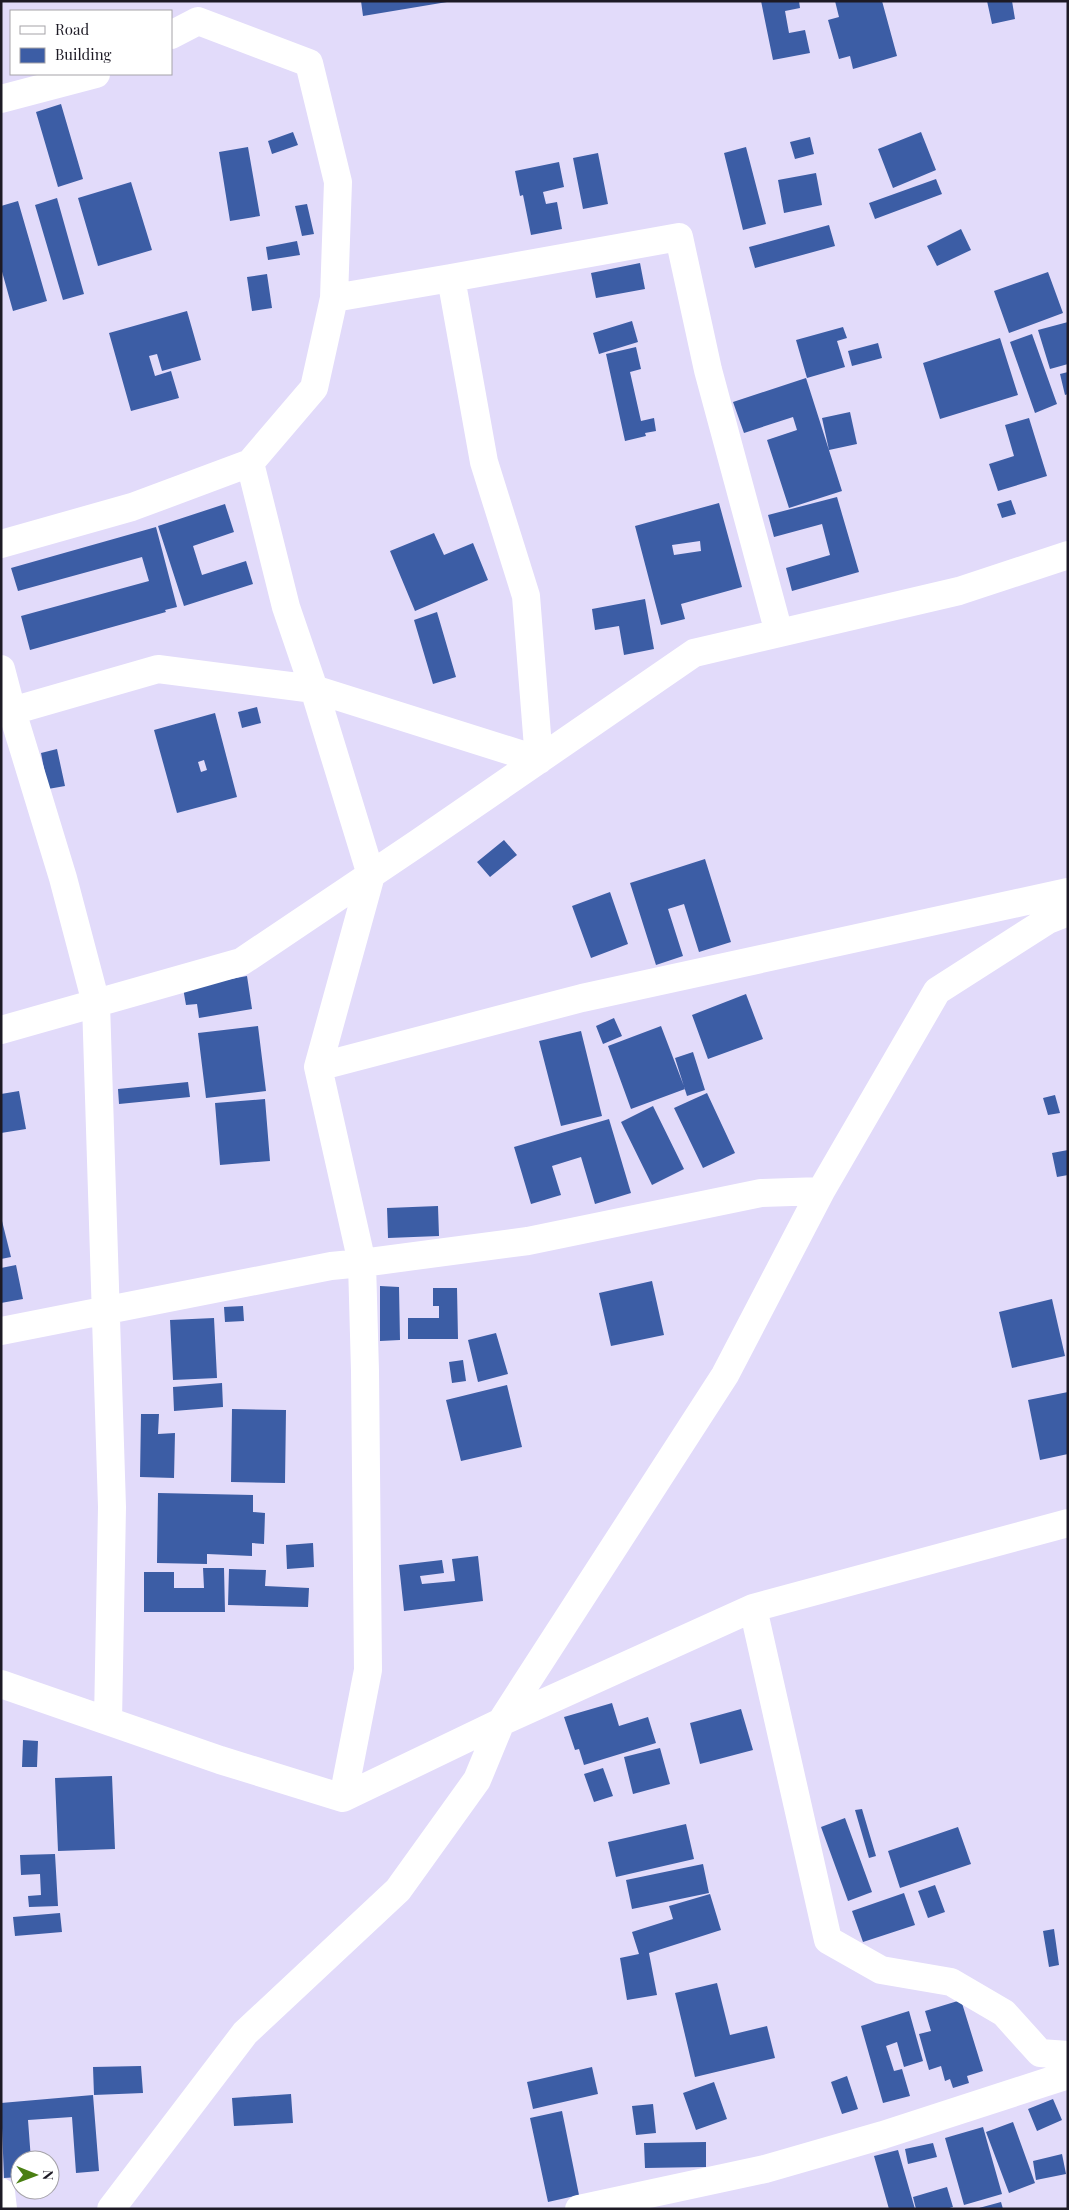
<svg xmlns="http://www.w3.org/2000/svg" width="1069" height="2210" font-family="'Playfair Display',serif">
<style>
.building{fill:#3c5da5;fill-rule:evenodd}
.lines{fill:none;stroke-linecap:round;stroke-linejoin:round}
.street{stroke:#fff;stroke-width:28}
</style>
<rect width="100%" height="100%" fill="#e2dbfa"/>
<path class="building" d="M 361,1 L 447,1 L 447,2 L 363,16 Z
M 761,1 L 799,1 L 800,8 L 785,11 L 789,33 L 805,30 L 810,53 L 773,60 Z
M 835,1 L 882,1 L 897,56 L 853,69 L 850,56 L 839,59 L 828,20 L 839,17 Z
M 987,1 L 1012,1 L 1015,19 L 992,24 Z
M 61,104 L 83,179 L 58,187 L 36,112 Z
M 293,132 L 298,145 L 272,154 L 268,141 Z
M 921,132 L 936,170 L 893,188 L 878,149 Z
M 810,137 L 814,154 L 795,159 L 790,142 Z
M 248,147 L 260,216 L 230,221 L 219,152 Z
M 746,147 L 766,224 L 743,230 L 724,153 Z
M 598,153 L 608,204 L 583,209 L 573,158 Z
M 559,162 L 564,187 L 543,192 L 546,204 L 557,202 L 562,229 L 531,235 L 523,195 L 520,196 L 515,171 Z
M 816,173 L 822,205 L 784,213 L 778,180 Z
M 936,179 L 942,194 L 875,219 L 869,203 Z
M 131,182 L 152,250 L 98,266 L 78,198 Z
M 57,198 L 84,294 L 63,300 L 35,205 Z
M 18,201 L 47,301 L 13,311 L 1,268 L 1,206 Z
M 307,204 L 314,234 L 302,236 L 295,206 Z
M 829,225 L 835,246 L 755,268 L 749,247 Z
M 961,229 L 971,250 L 937,266 L 927,246 Z
M 297,241 L 300,255 L 268,260 L 266,247 Z
M 640,263 L 645,289 L 596,298 L 591,273 Z
M 1048,272 L 1063,313 L 1009,333 L 994,291 Z
M 267,274 L 272,308 L 252,311 L 247,277 Z
M 187,311 L 201,360 L 162,371 L 157,354 L 149,356 L 155,376 L 171,371 L 179,398 L 131,411 L 109,333 Z
M 632,321 L 638,342 L 599,354 L 593,333 Z
M 1068,322 L 1068,364 L 1050,369 L 1038,330 Z
M 843,327 L 847,338 L 837,341 L 845,367 L 807,378 L 796,340 Z
M 1032,334 L 1057,404 L 1035,413 L 1010,342 Z
M 1000,338 L 1018,395 L 940,419 L 923,363 Z
M 878,343 L 882,358 L 852,366 L 848,351 Z
M 636,347 L 641,369 L 630,372 L 641,421 L 654,418 L 656,431 L 645,433 L 646,436 L 625,441 L 606,354 Z
M 1068,372 L 1068,394 L 1065,395 L 1060,374 Z
M 806,378 L 842,491 L 789,508 L 767,440 L 797,430 L 793,417 L 744,433 L 733,402 Z
M 850,412 L 857,444 L 829,450 L 822,418 Z
M 1029,418 L 1047,476 L 998,491 L 989,464 L 1014,456 L 1005,425 Z
M 837,497 L 859,572 L 792,591 L 786,568 L 830,555 L 822,524 L 774,537 L 768,515 Z
M 1011,500 L 1016,514 L 1002,518 L 997,504 Z
M 719,503 L 742,587 L 681,604 L 685,619 L 661,625 L 635,526 ZM 700,541 L 701,551 L 674,555 L 672,545 Z
M 225,504 L 234,532 L 193,546 L 202,575 L 246,561 L 253,584 L 184,606 L 158,526 Z
M 156,527 L 177,607 L 165,610 L 166,612 L 30,650 L 21,616 L 149,581 L 142,557 L 18,591 L 11,568 Z
M 434,533 L 444,555 L 473,543 L 488,580 L 415,611 L 390,551 Z
M 645,599 L 654,649 L 624,655 L 619,626 L 595,630 L 592,609 Z
M 437,612 L 456,677 L 433,684 L 414,620 Z
M 257,707 L 261,723 L 242,728 L 238,712 Z
M 215,713 L 237,797 L 177,813 L 154,730 ZM 204,760 L 207,770 L 201,772 L 198,762 Z
M 57,749 L 65,786 L 48,789 L 41,753 Z
M 504,840 L 517,855 L 490,877 L 477,862 Z
M 705,859 L 731,942 L 699,952 L 684,904 L 668,909 L 683,956 L 656,965 L 630,883 Z
M 610,892 L 628,944 L 591,958 L 572,906 Z
M 247,976 L 252,1009 L 199,1018 L 197,1004 L 186,1005 L 183,988 Z
M 746,994 L 763,1039 L 708,1059 L 692,1015 Z
M 614,1018 L 622,1036 L 603,1044 L 596,1026 Z
M 258,1026 L 266,1091 L 206,1098 L 198,1033 Z
M 661,1026 L 685,1089 L 631,1109 L 608,1046 Z
M 581,1031 L 602,1116 L 561,1126 L 539,1041 Z
M 693,1052 L 705,1090 L 687,1096 L 675,1058 Z
M 188,1082 L 190,1097 L 119,1104 L 118,1089 Z
M 19,1091 L 26,1129 L 1,1133 L 1,1094 Z
M 707,1093 L 735,1153 L 703,1168 L 674,1108 Z
M 1055,1095 L 1060,1113 L 1048,1115 L 1043,1098 Z
M 265,1099 L 270,1161 L 220,1165 L 215,1103 Z
M 653,1106 L 684,1169 L 652,1185 L 621,1122 Z
M 609,1119 L 631,1193 L 595,1204 L 581,1157 L 552,1166 L 561,1195 L 531,1204 L 514,1147 Z
M 1068,1150 L 1068,1175 L 1057,1177 L 1052,1153 Z
M 438,1206 L 439,1236 L 388,1238 L 387,1208 Z
M 2,1221 L 11,1257 L 1,1259 L 1,1222 Z
M 16,1265 L 23,1299 L 1,1303 L 1,1268 Z
M 652,1281 L 664,1335 L 611,1346 L 599,1293 Z
M 380,1286 L 399,1287 L 400,1340 L 380,1341 Z
M 433,1288 L 457,1288 L 458,1339 L 408,1339 L 408,1318 L 439,1318 L 439,1306 L 433,1306 Z
M 1052,1299 L 1065,1356 L 1012,1368 L 999,1312 Z
M 243,1306 L 244,1321 L 225,1322 L 224,1307 Z
M 214,1318 L 217,1378 L 173,1380 L 170,1320 Z
M 496,1333 L 508,1374 L 478,1382 L 468,1340 Z
M 463,1360 L 466,1381 L 452,1383 L 449,1362 Z
M 222,1383 L 223,1407 L 174,1411 L 173,1387 Z
M 507,1385 L 522,1447 L 461,1461 L 446,1400 Z
M 1068,1392 L 1068,1454 L 1040,1460 L 1028,1400 Z
M 232,1409 L 286,1410 L 285,1483 L 231,1482 Z
M 141,1414 L 159,1414 L 158,1434 L 175,1433 L 174,1478 L 140,1477 Z
M 158,1493 L 253,1495 L 253,1512 L 265,1513 L 264,1544 L 252,1543 L 252,1556 L 207,1554 L 207,1564 L 157,1563 Z
M 313,1543 L 314,1567 L 287,1569 L 286,1545 Z
M 478,1556 L 483,1601 L 404,1611 L 399,1565 L 442,1560 L 444,1573 L 420,1576 L 422,1584 L 455,1581 L 452,1559 Z
M 203,1568 L 224,1568 L 225,1612 L 144,1612 L 144,1572 L 174,1572 L 174,1588 L 204,1588 Z
M 229,1569 L 266,1570 L 265,1586 L 309,1588 L 308,1607 L 228,1605 Z
M 612,1703 L 619,1726 L 648,1717 L 656,1743 L 584,1765 L 579,1749 L 575,1750 L 564,1717 Z
M 741,1709 L 753,1750 L 700,1764 L 690,1723 Z
M 23,1740 L 38,1741 L 37,1767 L 22,1767 Z
M 660,1748 L 670,1784 L 633,1794 L 624,1757 Z
M 603,1768 L 613,1796 L 594,1802 L 584,1774 Z
M 112,1776 L 115,1849 L 58,1851 L 55,1778 Z
M 862,1809 L 876,1856 L 869,1858 L 855,1810 Z
M 845,1818 L 872,1892 L 848,1901 L 821,1827 Z
M 686,1824 L 694,1859 L 616,1877 L 608,1842 Z
M 958,1827 L 971,1864 L 900,1888 L 888,1851 Z
M 55,1854 L 58,1906 L 29,1907 L 28,1896 L 41,1895 L 40,1874 L 21,1875 L 20,1855 Z
M 703,1864 L 709,1893 L 632,1909 L 626,1880 Z
M 935,1885 L 945,1912 L 928,1918 L 918,1891 Z
M 904,1893 L 915,1925 L 863,1942 L 852,1911 Z
M 710,1894 L 721,1930 L 649,1953 L 657,1995 L 627,2000 L 620,1958 L 639,1954 L 632,1932 L 673,1919 L 669,1906 Z
M 60,1913 L 62,1932 L 15,1936 L 13,1917 Z
M 1054,1929 L 1059,1965 L 1049,1967 L 1043,1931 Z
M 717,1983 L 730,2035 L 767,2026 L 775,2058 L 695,2077 L 675,1993 Z
M 961,2000 L 983,2071 L 967,2076 L 969,2083 L 953,2088 L 950,2079 L 945,2081 L 941,2066 L 929,2070 L 919,2034 L 931,2031 L 925,2011 Z
M 909,2011 L 923,2061 L 904,2067 L 897,2042 L 886,2046 L 894,2071 L 902,2069 L 910,2096 L 883,2103 L 861,2026 Z
M 141,2066 L 143,2093 L 94,2095 L 93,2067 Z
M 592,2067 L 598,2094 L 533,2109 L 527,2082 Z
M 847,2076 L 858,2109 L 842,2114 L 831,2082 Z
M 714,2082 L 727,2119 L 696,2130 L 683,2093 Z
M 291,2094 L 293,2123 L 234,2126 L 232,2098 Z
M 93,2095 L 99,2171 L 76,2173 L 72,2117 L 28,2120 L 31,2160 L 20,2160 L 20,2177 L 4,2178 L 1,2103 Z
M 1053,2099 L 1062,2120 L 1037,2131 L 1028,2109 Z
M 653,2104 L 656,2133 L 636,2135 L 632,2106 Z
M 562,2111 L 579,2195 L 548,2202 L 530,2118 Z
M 1013,2122 L 1035,2183 L 1009,2193 L 986,2132 Z
M 983,2127 L 1002,2194 L 964,2205 L 945,2138 Z
M 706,2142 L 706,2167 L 645,2168 L 644,2143 Z
M 933,2143 L 937,2157 L 908,2164 L 905,2149 Z
M 898,2150 L 915,2209 L 889,2209 L 874,2156 Z
M 1062,2154 L 1066,2174 L 1036,2180 L 1033,2161 Z
M 947,2187 L 953,2207 L 946,2209 L 916,2209 L 913,2197 Z
M 1001,2202 L 1003,2209 L 979,2209 L 979,2208 Z"/>
<g class="lines">
<path class="street" d="M 171,35 L 198,21 L 309,63 L 338,182 L 334,298 L 314,388 L 250,463
M 1,99 L 96,74
M 451,278 L 679,237 L 708,370 L 779,633
M 1,544 L 132,507 L 250,463 L 286,607 L 314,689 L 371,875 L 318,1067 L 362,1263 L 528,1241 L 761,1193 L 821,1191
M 1,669 L 12,711 L 158,669 L 314,689 L 539,760 L 526,596 L 484,462 L 451,278 L 334,298
M 12,711 L 63,878 L 96,1003 L 112,1507 L 108,1721
M 1,1030 L 241,962 L 418,843 L 694,653 L 959,591 L 1068,555
M 318,1067 L 582,998 L 1068,892
M 1,1331 L 331,1266 L 362,1263 L 365,1371 L 368,1670 L 343,1798
M 753,1608 L 1068,1523
M 1,1684 L 220,1760 L 343,1798 L 501,1722 L 753,1608 L 828,1940 L 881,1970 L 951,1982 L 1004,2013 L 1040,2053 L 1068,2055
M 1,2192 L 3,2209
M 111,2209 L 245,2033 L 398,1890 L 477,1780 L 501,1722 L 725,1375 L 821,1191 L 937,991 L 1048,920 L 1068,912
M 579,2209 L 765,2169 L 883,2135 L 1068,2075"/>
</g>
<rect width="1069" height="2210" fill="none" stroke="#1d1a25" stroke-width="5"/>
<rect x="10" y="10" width="162" height="65" fill="#ffffff" stroke="#a5a3a8"/>
<rect x="20" y="26" width="25" height="8" fill="#ffffff" stroke="#a5a3a8"/>
<text x="55" y="35" font-size="15" fill="#1d1a25">Road</text>
<rect x="20" y="48" width="25" height="15" fill="#3c5da5" stroke="#a5a3a8"/>
<text x="55" y="60" font-size="15" fill="#1d1a25">Building</text>
<g transform="translate(35 2175) rotate(91)"><circle r="24" fill="#ffffff" stroke="#a5a3a8"/>
<path d="M0-4L9 19L0 12L-9 19Z" fill="#4a7f13"/>
<text y="-8" font-size="14" font-weight="bold" text-anchor="middle" fill="#1d1a25">N</text>
</g>
</svg>
